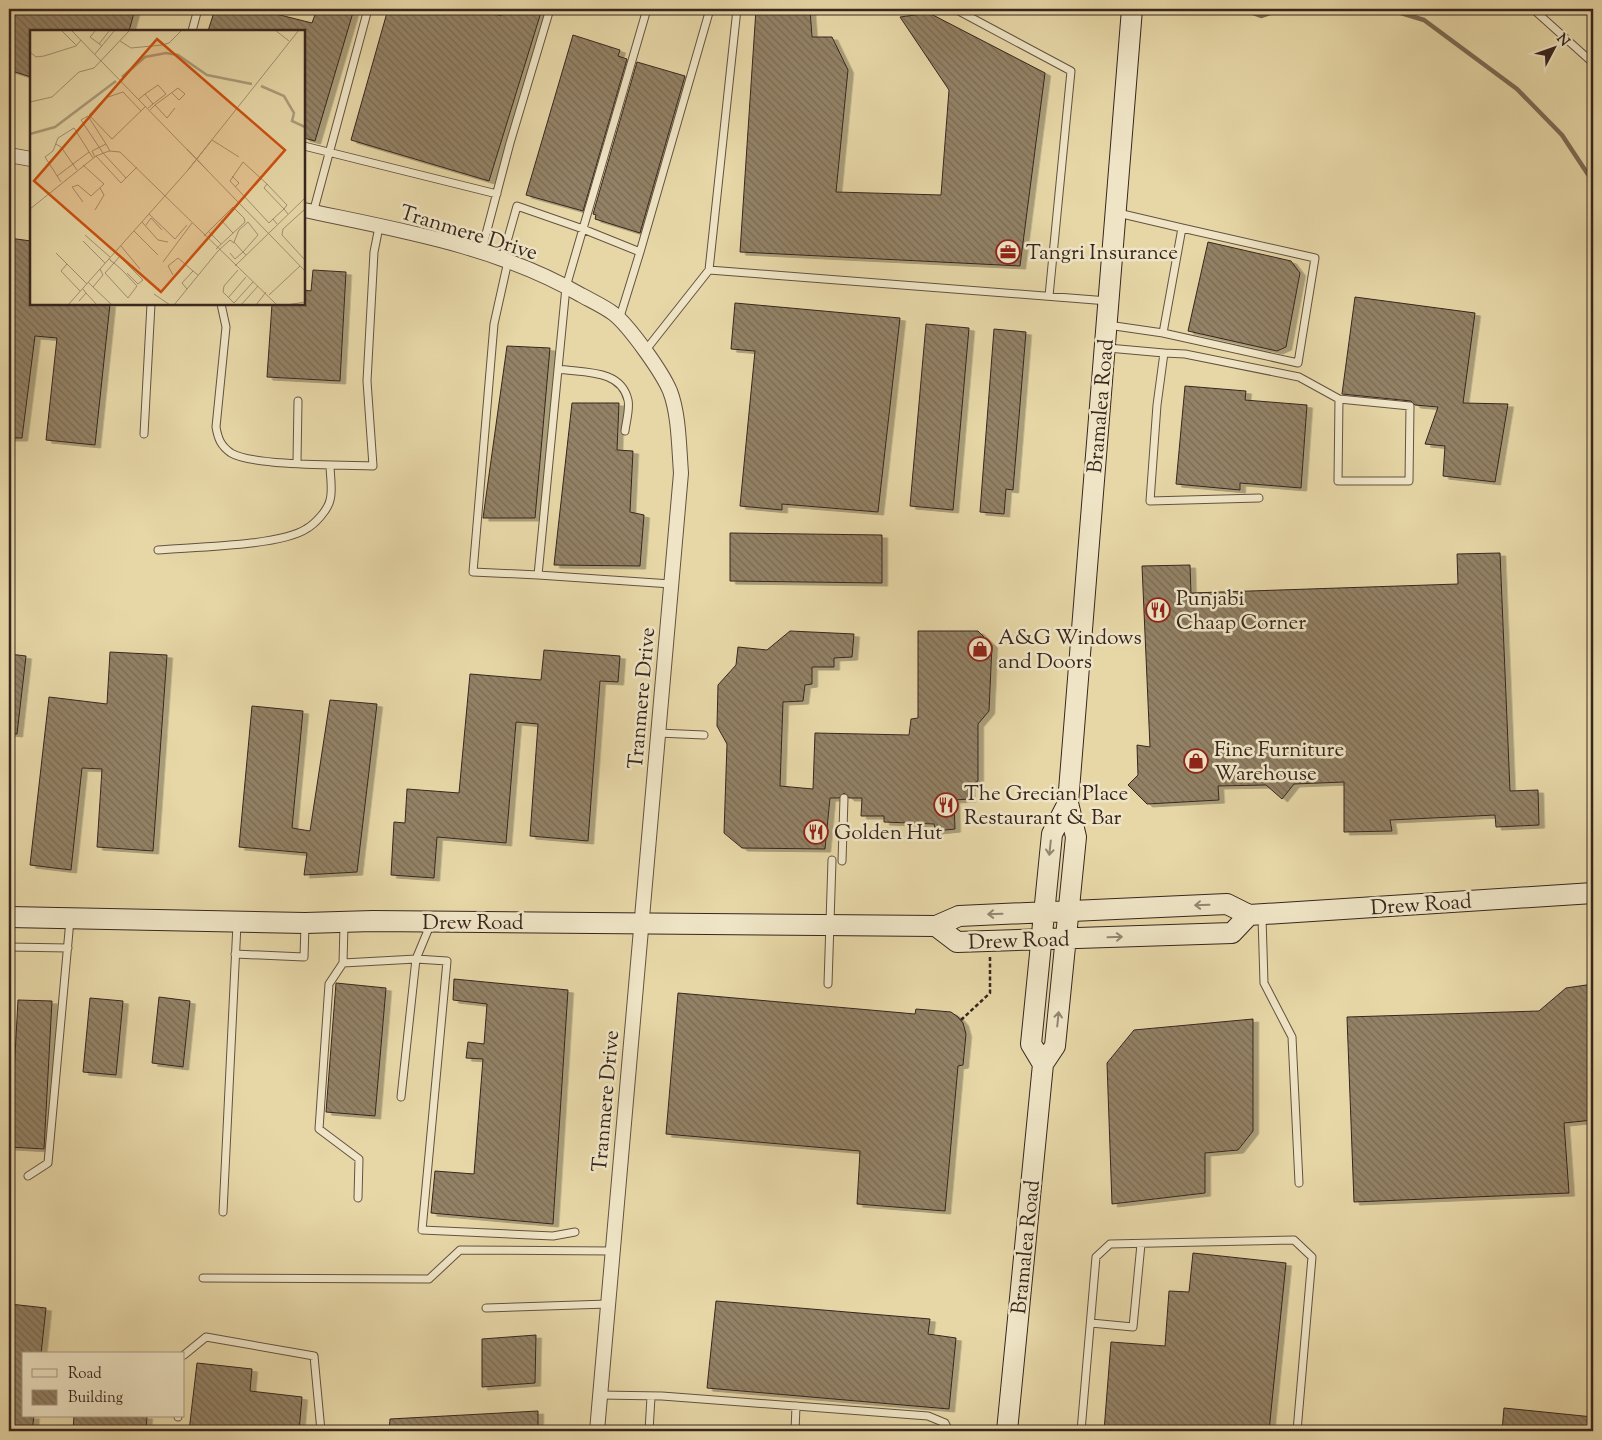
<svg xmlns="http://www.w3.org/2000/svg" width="1602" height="1440" font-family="'Sorts Mill Goudy',serif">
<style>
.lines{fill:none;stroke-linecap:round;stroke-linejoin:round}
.stream{stroke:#7d6c55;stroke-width:4.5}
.building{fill:url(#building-back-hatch);stroke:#37261f;filter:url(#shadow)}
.lane-casing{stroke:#635241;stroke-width:9}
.street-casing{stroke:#635241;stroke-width:16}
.secondary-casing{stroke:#37261f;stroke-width:22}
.path{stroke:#37261f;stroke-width:2.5;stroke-dasharray:4 2.5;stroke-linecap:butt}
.lane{stroke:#efe5c6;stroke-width:7}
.street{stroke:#efe5c6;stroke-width:14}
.secondary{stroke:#efe5c6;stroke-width:20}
.oneway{stroke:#938672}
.labels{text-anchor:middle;stroke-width:5;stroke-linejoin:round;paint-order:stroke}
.street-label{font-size:21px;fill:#37261f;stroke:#efe5c6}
.poi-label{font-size:21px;fill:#37261f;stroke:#efe5c6;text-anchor:start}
.inset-river{fill:none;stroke:#ab9b79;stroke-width:2.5}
.inset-road{fill:none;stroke:#a19071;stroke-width:1}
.view{fill:#cd510f;fill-opacity:0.15;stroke:#cd510f;stroke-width:2.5}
.inset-edge{fill:none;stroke:#37261f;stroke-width:2.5}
</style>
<defs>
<pattern id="building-back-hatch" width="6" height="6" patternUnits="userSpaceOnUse" patternTransform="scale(1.25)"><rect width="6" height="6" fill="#938266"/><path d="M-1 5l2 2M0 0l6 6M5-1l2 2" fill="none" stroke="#796a53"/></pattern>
<filter id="shadow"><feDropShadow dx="5.5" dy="3" stdDeviation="0" flood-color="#0004"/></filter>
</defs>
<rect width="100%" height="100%" fill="#e7d7a7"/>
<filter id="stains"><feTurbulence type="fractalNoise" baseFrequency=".004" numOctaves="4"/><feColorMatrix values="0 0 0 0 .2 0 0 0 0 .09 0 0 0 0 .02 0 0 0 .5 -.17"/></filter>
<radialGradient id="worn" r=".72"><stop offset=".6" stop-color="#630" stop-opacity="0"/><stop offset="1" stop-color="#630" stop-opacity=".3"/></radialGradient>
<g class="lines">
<path class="stream" d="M 1242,9 L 1261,16 L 1282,9
M 1388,9 L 1424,20 L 1517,89 L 1562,135 L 1593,182"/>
</g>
<path class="building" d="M 9,9 L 135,9 L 129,31 L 31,31 L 31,77 L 9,70 Z
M 215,9 L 256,9 L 312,23 L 317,9 L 354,9 L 315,141 L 304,138 L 304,31 L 208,31 Z
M 388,9 L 480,9 L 501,16 L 504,9 L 542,9 L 489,181 L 351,140 Z
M 756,9 L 810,9 L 812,37 L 832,37 L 848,70 L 836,192 L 941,195 L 949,90 L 900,17 L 929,13 L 1045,73 L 1020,266 L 740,252 Z
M 573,35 L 620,50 L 618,56 L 627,59 L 583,211 L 526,195 Z
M 637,62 L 685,76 L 640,233 L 595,219 L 596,215 L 593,214 Z
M 9,238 L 31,241 L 31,304 L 110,304 L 95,445 L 46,440 L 57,338 L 35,336 L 22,438 L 9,438 Z
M 1208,242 L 1291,261 L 1300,273 L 1286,347 L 1277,351 L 1188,331 Z
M 313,270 L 346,272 L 340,381 L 267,377 L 272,304 L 304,304 L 304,290 L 311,291 Z
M 1355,297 L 1475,313 L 1463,403 L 1508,404 L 1495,482 L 1443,476 L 1445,446 L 1425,444 L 1438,407 L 1415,405 L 1411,401 L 1342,394 Z
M 735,303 L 900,318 L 878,512 L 782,504 L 782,510 L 740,506 L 755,351 L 731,349 Z
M 926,324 L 969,328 L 953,510 L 910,506 Z
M 994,329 L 1026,332 L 1013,490 L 1006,489 L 1004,514 L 980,512 Z
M 507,346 L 550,348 L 535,518 L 483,518 Z
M 1185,386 L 1246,391 L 1245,400 L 1307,405 L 1301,488 L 1240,483 L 1240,490 L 1176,484 Z
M 572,403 L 619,403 L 617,450 L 633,451 L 630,512 L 644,515 L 640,566 L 554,565 Z
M 730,533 L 882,535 L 882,583 L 730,581 Z
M 1500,553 L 1510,791 L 1538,790 L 1539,825 L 1496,827 L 1495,815 L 1390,820 L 1392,831 L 1344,832 L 1344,782 L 1294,784 L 1282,799 L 1266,785 L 1218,786 L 1219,800 L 1147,804 L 1128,785 L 1138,775 L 1137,745 L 1150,747 L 1142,566 L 1190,565 L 1191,593 L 1458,584 L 1457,554 Z
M 790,631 L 854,634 L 852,657 L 834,658 L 834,667 L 812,667 L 812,684 L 805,685 L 803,701 L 783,702 L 780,786 L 813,789 L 815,733 L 909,735 L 911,719 L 918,718 L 918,631 L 978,631 L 992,645 L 989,711 L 978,724 L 978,781 L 969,787 L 970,799 L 954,800 L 955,829 L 936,831 L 934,824 L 884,822 L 884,816 L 861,816 L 862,798 L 849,798 L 844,793 L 839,798 L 830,798 L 825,849 L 742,848 L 724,833 L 727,744 L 717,726 L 718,685 L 736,665 L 738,647 L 767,650 Z
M 544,650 L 620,656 L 618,682 L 600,681 L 588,841 L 530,836 L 538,724 L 516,722 L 506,843 L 437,837 L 434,878 L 391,875 L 394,822 L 405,823 L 407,789 L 459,793 L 470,674 L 541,680 Z
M 110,652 L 167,655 L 153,851 L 97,847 L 102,769 L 82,768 L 71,870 L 30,865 L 49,697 L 107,704 Z
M 9,654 L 26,656 L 17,734 L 9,733 Z
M 330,700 L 377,704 L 357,872 L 304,875 L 307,853 L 239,847 L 252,706 L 303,711 L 292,828 L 310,831 Z
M 454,979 L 568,990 L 553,1224 L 431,1213 L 435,1171 L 474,1174 L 483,1059 L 466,1058 L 468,1042 L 484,1044 L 487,1004 L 453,1000 Z
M 336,983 L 386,988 L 375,1116 L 326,1112 Z
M 1593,984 L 1593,1120 L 1564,1123 L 1569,1193 L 1354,1202 L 1347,1017 L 1539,1011 L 1566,988 Z
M 678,993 L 915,1014 L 916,1009 L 951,1012 L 958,1017 L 963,1023 L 966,1034 L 963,1065 L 958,1066 L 945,1211 L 857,1204 L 860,1151 L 666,1134 Z
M 159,997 L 190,1001 L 183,1067 L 152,1063 Z
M 90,998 L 123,1001 L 116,1075 L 83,1072 Z
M 18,1000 L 52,1001 L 44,1149 L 10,1147 Z
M 1253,1019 L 1253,1131 L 1238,1150 L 1205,1153 L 1205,1193 L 1112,1204 L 1107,1063 L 1134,1030 Z
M 1193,1253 L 1286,1263 L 1269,1431 L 1104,1431 L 1111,1342 L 1165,1346 L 1169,1291 L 1189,1292 Z
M 716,1301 L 930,1319 L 928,1334 L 956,1338 L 949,1409 L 707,1388 Z
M 10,1304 L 46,1308 L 41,1354 L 24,1354 L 24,1416 L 34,1416 L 32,1431 L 9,1431 Z
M 536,1335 L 535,1383 L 482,1387 L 482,1339 Z
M 197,1363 L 252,1369 L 250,1391 L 302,1397 L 299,1431 L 189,1431 Z
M 1504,1408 L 1593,1417 L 1593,1431 L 1502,1431 Z
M 538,1411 L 538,1431 L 389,1431 L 390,1419 Z
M 74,1416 L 147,1416 L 146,1431 L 73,1431 Z"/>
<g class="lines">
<g class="lane-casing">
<path id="lane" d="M 647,9 L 566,287 L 538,575 L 671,584
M 737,9 L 709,270 L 1108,301
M 955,9 L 1071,71 L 1049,296
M 1533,9 L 1593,63
M 192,31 L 198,9
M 304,146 L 497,194
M 313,213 L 368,9
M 640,252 L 710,9
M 481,253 L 510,143 L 550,9
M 502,259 L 517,206 L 583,229 L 640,252 L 619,320
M 508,261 L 494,324 L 473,572 L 538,575
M 221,304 L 226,327 L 216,427 C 218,439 221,446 231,453 C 252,466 344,465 373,466 L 367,381 L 374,252 L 379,227
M 1108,325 L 1163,333 L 1182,228 L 1118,213
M 1163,333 L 1298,363 L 1315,258 L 1182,228
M 1108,348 L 1164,353 L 1157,405 L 1150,501 L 1259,498
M 645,351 L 709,270
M 1164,353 L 1185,354 L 1299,377 L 1339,399 L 1410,406 L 1409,481 L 1338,481 L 1339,399
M 558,369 C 584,373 621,369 628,400 C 630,409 626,422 625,431
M 144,434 L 151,304
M 297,462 L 298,401
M 158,550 C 192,547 280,546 306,529 C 315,524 328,510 330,500 C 333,490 330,475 330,465
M 658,733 L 704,735
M 842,861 L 844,798
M 1262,917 L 1264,983 L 1292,1037 L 1299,1183
M 431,923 L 416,959 L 447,961 L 422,1230 L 553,1236 L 575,1232
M 344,925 L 343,963 L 329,984 L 319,1129 L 359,1159 L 358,1198
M 9,947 L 68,948
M 235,954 L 304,957 L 305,925
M 343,963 L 416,959 L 401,1097
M 828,984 L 832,860
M 28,1176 L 48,1163 L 70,920
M 223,1212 L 237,924
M 203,1278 L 429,1279 L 460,1250 L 612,1251
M 486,1308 L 608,1304
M 1091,1323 L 1133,1327 L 1141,1244
M 184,1355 L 206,1337 L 314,1356 L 321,1431
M 600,1395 L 662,1396 L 928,1416 L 945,1423 L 949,1431
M 178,1417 L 178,1416
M 649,1431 L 651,1397
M 795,1431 L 796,1406
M 1081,1431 L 1096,1257 L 1110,1244 L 1294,1240 L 1312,1257 L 1297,1431"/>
</g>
<g class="street-casing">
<path id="street" d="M 9,155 L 31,159
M 304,210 C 398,230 497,246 581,295 C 592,301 605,307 614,314 C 630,327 662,372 670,391 C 679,414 679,448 681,473 L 597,1431"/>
</g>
<g class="secondary-casing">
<path id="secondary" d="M 9,917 L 305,923 L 373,921 L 936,926 L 959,916 L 1227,904 L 1249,915 L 1593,893
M 936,926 L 957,942 L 1232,933 L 1249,915
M 1043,1064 L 1031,1044 L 1052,834 L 1068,803
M 1007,1431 L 1043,1064 L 1055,1046 L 1076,837 L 1068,803 L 1132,9"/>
</g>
<path class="path" d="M 961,1020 L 990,993 L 990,957"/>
<use href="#lane" class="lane"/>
<use href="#street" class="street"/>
<use href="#secondary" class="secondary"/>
</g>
<defs><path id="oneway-shaft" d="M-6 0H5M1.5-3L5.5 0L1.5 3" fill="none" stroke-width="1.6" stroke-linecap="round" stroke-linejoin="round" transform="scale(1.25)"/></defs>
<g class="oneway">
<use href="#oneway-shaft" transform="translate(1050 848) rotate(96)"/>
<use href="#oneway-shaft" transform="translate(1202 905) rotate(178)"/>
<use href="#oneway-shaft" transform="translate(995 914) rotate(178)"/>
<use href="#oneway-shaft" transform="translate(1115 937) rotate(-2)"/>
<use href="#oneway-shaft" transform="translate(1058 1019) rotate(-84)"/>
</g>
<defs>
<g id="office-ring" transform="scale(1.25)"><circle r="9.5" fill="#efe5c6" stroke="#8f2418" stroke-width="1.5"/><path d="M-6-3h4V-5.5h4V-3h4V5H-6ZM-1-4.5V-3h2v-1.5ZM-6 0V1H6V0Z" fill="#8f2418"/></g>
<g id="restaurant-ring" transform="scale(1.25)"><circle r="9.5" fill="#efe5c6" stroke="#8f2418" stroke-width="1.5"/><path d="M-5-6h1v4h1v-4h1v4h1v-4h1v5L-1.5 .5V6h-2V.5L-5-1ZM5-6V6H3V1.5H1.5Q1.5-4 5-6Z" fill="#8f2418"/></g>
<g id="shop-ring" transform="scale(1.25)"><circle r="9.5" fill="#efe5c6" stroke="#8f2418" stroke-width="1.5"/><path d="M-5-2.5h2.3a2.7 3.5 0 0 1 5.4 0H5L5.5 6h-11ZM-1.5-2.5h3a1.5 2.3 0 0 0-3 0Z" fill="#8f2418"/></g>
</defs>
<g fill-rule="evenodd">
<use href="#office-ring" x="1008" y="252"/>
<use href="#restaurant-ring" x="1158" y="610"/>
<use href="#shop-ring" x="980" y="649"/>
<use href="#shop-ring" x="1196" y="761"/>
<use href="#restaurant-ring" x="946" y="805"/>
<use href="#restaurant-ring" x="816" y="832"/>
</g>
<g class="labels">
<g class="street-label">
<text transform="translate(469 232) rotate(17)" y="7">Tranmere Drive</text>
<text transform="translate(1100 406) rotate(-85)" y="7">Bramalea Road</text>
<text transform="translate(641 698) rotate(-85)" y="7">Tranmere Drive</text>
<text transform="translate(1421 904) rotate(-4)" y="7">Drew Road</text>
<text x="473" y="929">Drew Road</text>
<text transform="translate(1019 940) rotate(-2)" y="7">Drew Road</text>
<text transform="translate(605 1101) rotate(-85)" y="7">Tranmere Drive</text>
<text transform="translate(1025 1247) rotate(-84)" y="7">Bramalea Road</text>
</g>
<g class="poi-label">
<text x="1026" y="259">Tangri Insurance</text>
<text x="1176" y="605">Punjabi<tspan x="1176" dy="24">Chaap Corner</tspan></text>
<text x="998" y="644">A&amp;G Windows<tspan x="998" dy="24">and Doors</tspan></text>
<text x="1214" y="756">Fine Furniture<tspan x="1214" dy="24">Warehouse</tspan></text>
<text x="964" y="800">The Grecian Place<tspan x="964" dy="24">Restaurant &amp; Bar</tspan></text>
<text x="834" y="839">Golden Hut</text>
</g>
</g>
<g transform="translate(30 30)">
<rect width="275" height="275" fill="#e7d7a7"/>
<path class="inset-river" d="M 92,47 L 115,27 L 136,23 L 148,25 L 177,45 L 222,54M 231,56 L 254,66 L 264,83 L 262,91 L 275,97M 0,104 L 25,97 L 86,51"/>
<path class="inset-road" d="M 31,0 L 46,15M 41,0 L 275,241M 66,0 L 60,7 L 72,16M 245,0 L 259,11M 90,11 L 101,18 L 132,15 L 139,13 L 152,0M 69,14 L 80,0M 0,22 L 6,27 L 14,26 L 46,16 L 51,10M 65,24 L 85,0M 115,64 L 128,55 L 136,64 L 123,74M 109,69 L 115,64 L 123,74 L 118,78M 0,72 L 22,67 L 49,42 L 64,38 L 100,0M 125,75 L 148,58 L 155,64 L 149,70 L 142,63M 120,80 L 125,75 L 137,88 L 145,78M 111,81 L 93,62 L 75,68 L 59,85 L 82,109 L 116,76M 182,110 L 209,127M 26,114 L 31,117 L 47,140M 76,114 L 58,86 L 51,90 L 73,123 L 96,148 L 107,137M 157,119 L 178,141M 66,126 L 91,153 L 96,148M 65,127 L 62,121 L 76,114 L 80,121M 53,135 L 74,154 L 61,166 L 48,155 L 42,157 L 53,172M 158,140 L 181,111M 27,146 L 59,122M 202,146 L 209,153 L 205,157M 31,152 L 15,127 L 23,121 L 28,108 L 44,98 L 63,128M 237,154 L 257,175 L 254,179 L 258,184M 0,179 L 66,126 L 79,121 L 90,122 L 247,275M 275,179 L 253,199 L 252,205 L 275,230M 65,180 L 74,165 L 70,158M 119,184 L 145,209 L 157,195M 190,189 L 203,203M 243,189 L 239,193 L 200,151 L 213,132 L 237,154 L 234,158 L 254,179 L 243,189 L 247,194M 112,192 L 128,210 L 138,212M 116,195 L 121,188 L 132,200M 104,201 L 128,225M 178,201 L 191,214M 55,205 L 80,227M 174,206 L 203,177 L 214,188 L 215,192 L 186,219M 53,211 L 75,233M 91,216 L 110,239M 85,222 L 113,250 L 108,254 L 97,243M 26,223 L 57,254M 200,223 L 205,229 L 213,222 L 204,212 L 209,200 L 218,192 L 228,205 L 213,222 L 216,225M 79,228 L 81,231 L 84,233 L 92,240 L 107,256 L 98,268 L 75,243 L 84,233 L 90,226M 133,232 L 162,193M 37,234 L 31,241 L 50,261M 205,236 L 275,168M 208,240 L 194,256 L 193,262 L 204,273 L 223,252M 143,245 L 138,236 L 148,228 L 163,241M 58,252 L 63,257 L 73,245 L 70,239M 63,257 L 82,275M 157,259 L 152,253 L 163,241 L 168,245M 56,263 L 67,275M 124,264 L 140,275M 239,265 L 270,236M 198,268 L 216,247M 49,271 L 56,263 L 53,259M 38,275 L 158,140 L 269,0M 144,275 L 188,221 L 200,210 L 204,213M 211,275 L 228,256M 226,275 L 236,262M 257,275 L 275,272"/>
<path class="view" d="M 127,9 L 255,120 L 131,262 L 4,151 Z"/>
<rect width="275" height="275" class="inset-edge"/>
</g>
<rect width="1602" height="1440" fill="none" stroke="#e7d7a7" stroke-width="30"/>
<rect x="10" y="10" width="1582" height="1420" fill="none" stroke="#37261f" stroke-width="2.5"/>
<rect x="15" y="15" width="1572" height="1410" fill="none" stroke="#37261f"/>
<rect x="22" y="1352" width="162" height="65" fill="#efe5c6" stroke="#a59983"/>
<rect x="32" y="1369" width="25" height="8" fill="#efe5c6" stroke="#a59983"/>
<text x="68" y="1378" font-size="15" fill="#37261f">Road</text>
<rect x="32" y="1390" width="25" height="15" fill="url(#building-back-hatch)" stroke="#a59983"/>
<text x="68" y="1402" font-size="15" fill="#37261f">Building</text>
<g transform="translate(1554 48) rotate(49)" stroke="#efe5c6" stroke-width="4" paint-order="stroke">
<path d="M0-4L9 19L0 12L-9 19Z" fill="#37261f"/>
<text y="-8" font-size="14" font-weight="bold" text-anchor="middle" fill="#37261f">N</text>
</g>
<rect width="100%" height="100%" filter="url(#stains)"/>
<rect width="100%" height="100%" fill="url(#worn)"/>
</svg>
